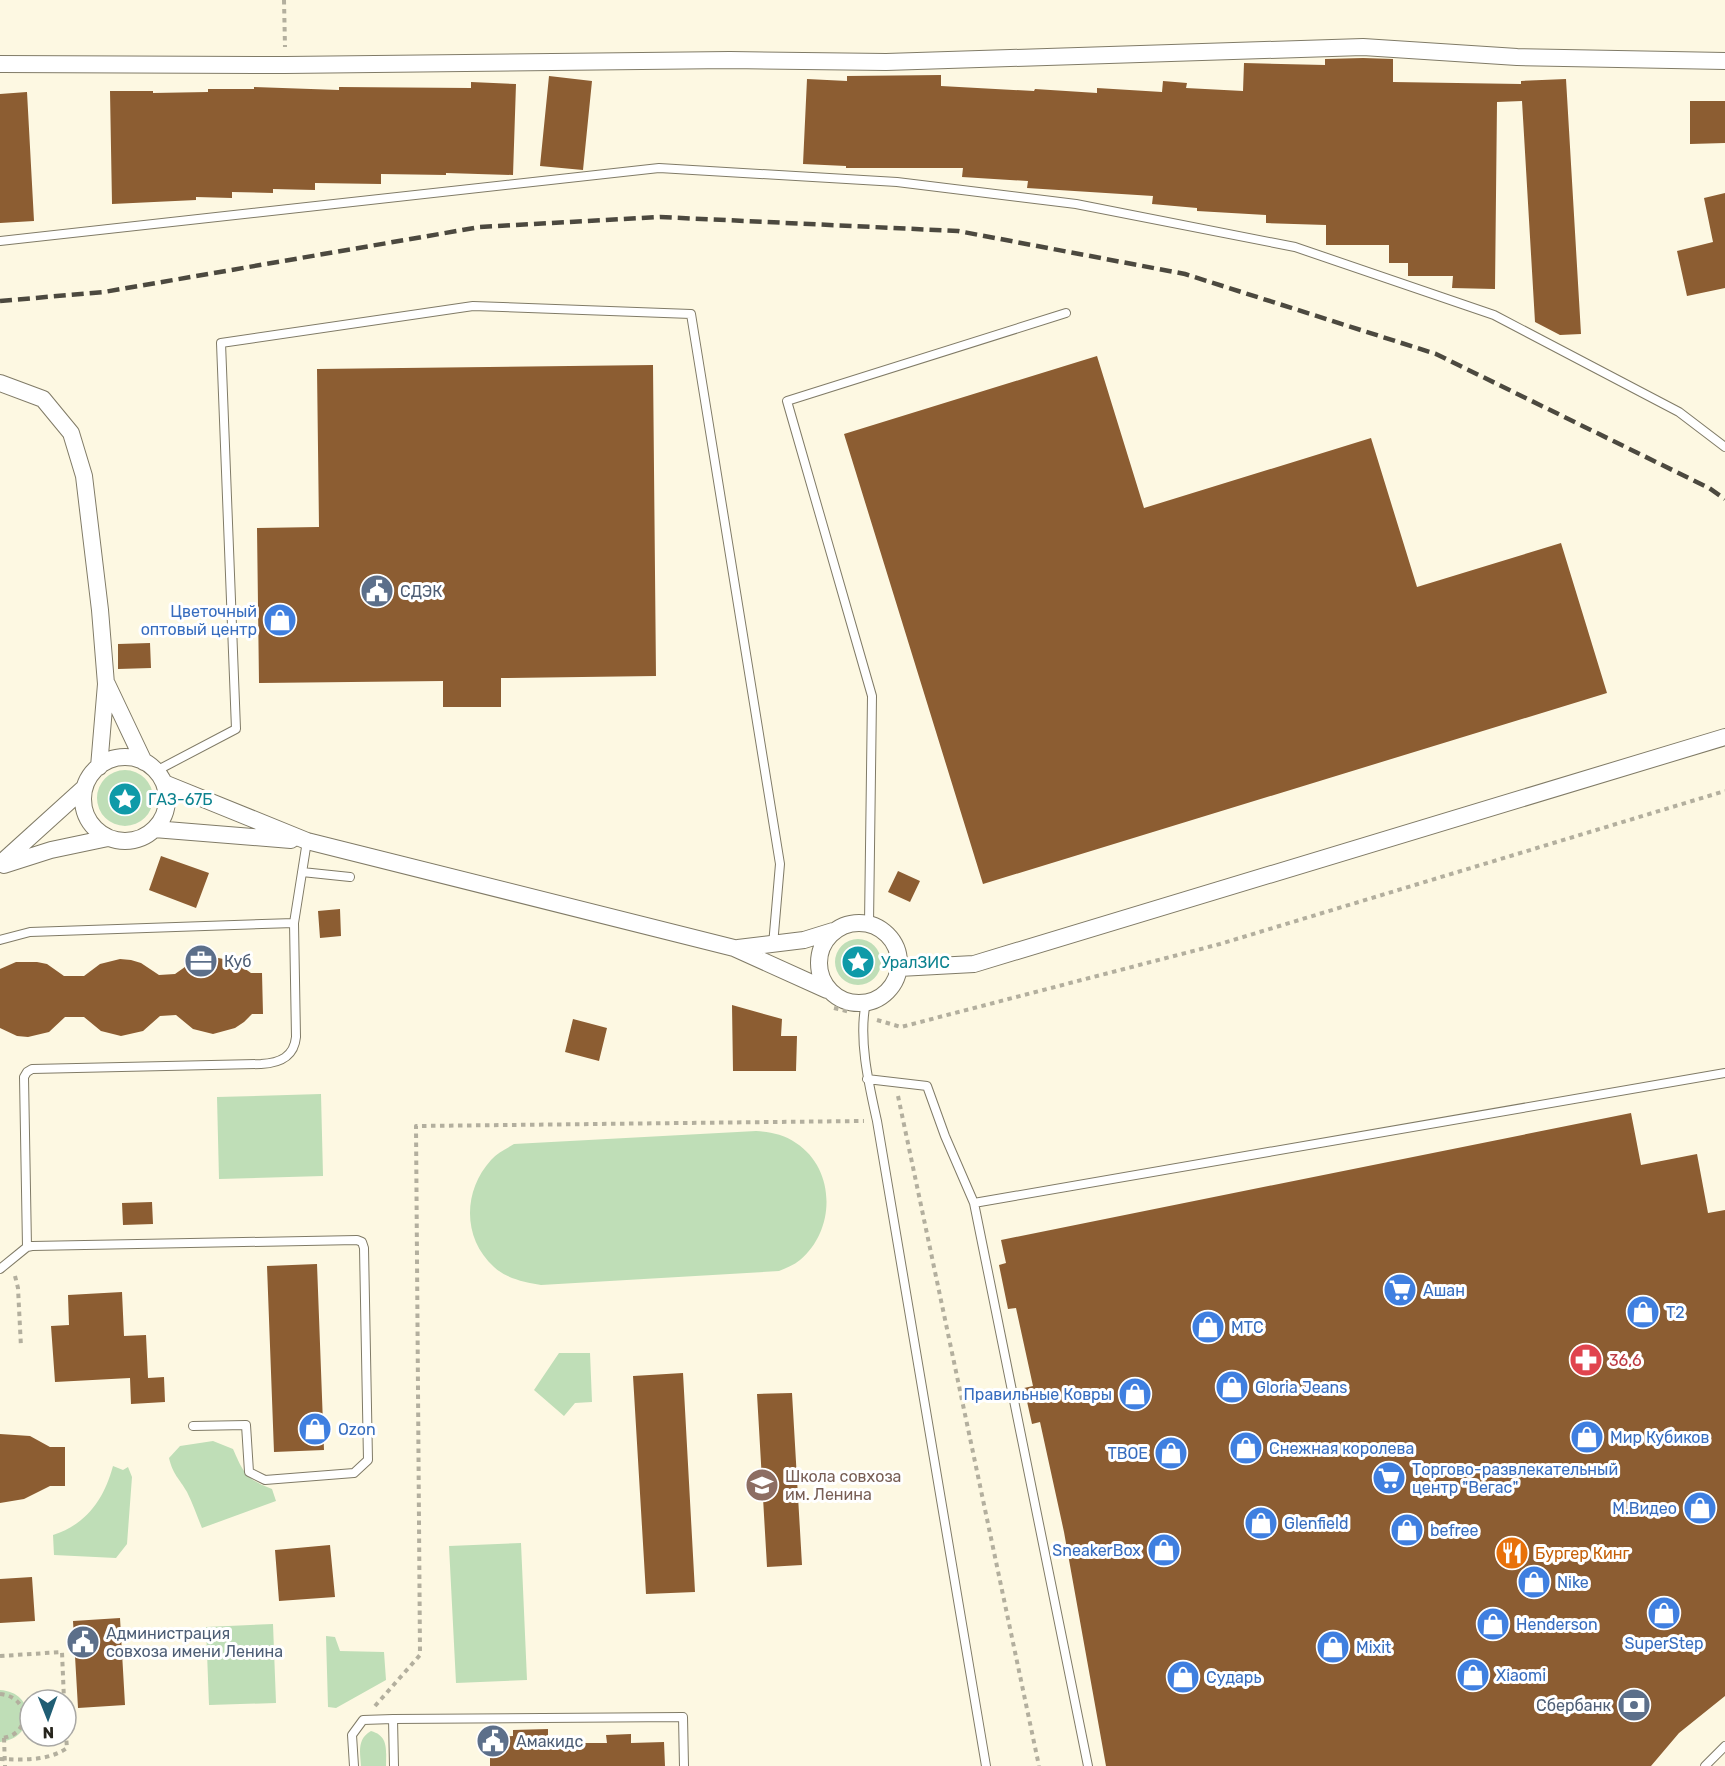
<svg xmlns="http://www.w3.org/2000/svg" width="1725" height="1766" font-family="Rubik,sans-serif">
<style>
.green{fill:#bfdeb7}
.building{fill:#8c5d32}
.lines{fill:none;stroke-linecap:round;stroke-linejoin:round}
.service-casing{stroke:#807b67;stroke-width:10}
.minor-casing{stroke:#807b67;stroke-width:18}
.path{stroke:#b3af9e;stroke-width:4;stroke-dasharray:4.5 4.5;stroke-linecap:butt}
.service{stroke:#fff;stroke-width:8}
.minor{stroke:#fff;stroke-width:16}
.rail{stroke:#4c493f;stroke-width:4.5;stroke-dasharray:12 6;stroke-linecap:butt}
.labels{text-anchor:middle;stroke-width:6;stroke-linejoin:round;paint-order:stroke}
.service-label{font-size:16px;fill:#4e5e75;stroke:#fff;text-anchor:start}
.shop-label{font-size:16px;fill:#366cbe;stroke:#fff;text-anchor:start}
.culture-label{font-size:16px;fill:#0d838f;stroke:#fff;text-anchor:start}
.health-label{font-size:16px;fill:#be3a42;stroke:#fff;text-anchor:start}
.education-label{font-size:16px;fill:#785e54;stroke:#fff;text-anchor:start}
.food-label{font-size:16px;fill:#c56008;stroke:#fff;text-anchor:start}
</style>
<rect width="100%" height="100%" fill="#fdf8e2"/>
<path class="green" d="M97 798a28 28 0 1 1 56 0a28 28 0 1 1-56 0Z
M835 962a23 23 0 1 1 46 0a23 23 0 1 1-46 0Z
M 321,1094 L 323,1176 L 219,1179 L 217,1097 Z
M 756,1131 C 770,1132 783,1134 796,1143 C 836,1169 836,1230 800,1260 C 794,1265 786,1268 779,1271 L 541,1285 C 525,1282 507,1279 494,1267 C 462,1238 463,1191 491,1160 C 497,1153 506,1149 514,1144 Z
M 559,1353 L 590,1353 L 592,1402 L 575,1403 L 564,1416 L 534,1390 Z
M 213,1441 L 233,1449 C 244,1474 246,1479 272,1489 L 276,1501 L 202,1528 C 197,1516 193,1504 187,1492 C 179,1478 173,1475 169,1458 L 180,1446 Z
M 113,1466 L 123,1470 L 128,1467 L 132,1477 L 127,1544 L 116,1558 L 54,1555 L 53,1535 C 87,1524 104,1499 113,1466 Z
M 521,1543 L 527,1680 L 456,1683 L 449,1546 Z
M 273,1624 L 276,1703 L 209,1705 L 206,1627 Z
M 326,1636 L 335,1637 L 340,1651 L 384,1652 L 386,1680 L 336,1708 L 328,1707 Z
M 0,1690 C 36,1692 37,1738 0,1742 Z
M 371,1731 C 389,1736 386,1750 386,1766 L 361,1766 C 360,1752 357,1739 371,1731 Z"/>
<path class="building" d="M 1363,58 L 1393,59 L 1393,82 L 1521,84 L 1521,81 L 1566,79 L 1581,334 L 1560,335 L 1535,322 L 1522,101 L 1497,102 L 1495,289 L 1452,288 L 1453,276 L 1408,276 L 1408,263 L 1389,263 L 1389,245 L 1326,245 L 1326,225 L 1266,223 L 1266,215 L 1197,211 L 1197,208 L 1152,204 L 1153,196 L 1027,188 L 1028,181 L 962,177 L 963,168 L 846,168 L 846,166 L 803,164 L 807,79 L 847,81 L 847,76 L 941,75 L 941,86 L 1034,91 L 1035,89 L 1097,93 L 1097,88 L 1162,92 L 1163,81 L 1187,83 L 1186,88 L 1243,91 L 1244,63 L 1325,65 L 1325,59 Z
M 549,76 L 592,81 L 583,170 L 540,166 Z
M 471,82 L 516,84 L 513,175 L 446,173 L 446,175 L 381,174 L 381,184 L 315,183 L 315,190 L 273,189 L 273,193 L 232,192 L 232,198 L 196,197 L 196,200 L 112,204 L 110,91 L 153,91 L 153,93 L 208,92 L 208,89 L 254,89 L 254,87 L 339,90 L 339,87 L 471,88 Z
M 27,92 L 34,221 L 0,223 L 0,94 Z
M 1690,101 L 1725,101 L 1725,143 L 1690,144 Z
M 1725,193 L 1725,288 L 1687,296 L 1677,251 L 1713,242 L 1704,198 Z
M 1097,356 L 1144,508 L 1371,438 L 1417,587 L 1561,543 L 1607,693 L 983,884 L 844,434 Z
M 653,365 L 656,676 L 501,678 L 501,707 L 443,707 L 443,681 L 259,683 L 257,528 L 319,527 L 317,369 Z
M 150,643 L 151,668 L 118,669 L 118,644 Z
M 161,856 L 209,873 L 196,908 L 149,890 Z
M 898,871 L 920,881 L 910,902 L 888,892 Z
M 340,909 L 341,936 L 320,938 L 318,911 Z
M 213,957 L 234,961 L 251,973 L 262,973 L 263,1014 L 252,1014 L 244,1022 L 235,1028 L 213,1034 L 193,1029 L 176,1015 L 160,1016 L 143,1031 L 121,1036 L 101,1031 L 84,1017 L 65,1017 L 49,1032 L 28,1037 L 17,1036 L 0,1028 L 0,969 L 16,962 L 37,962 L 47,964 L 64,976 L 84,976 L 100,964 L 120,959 L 131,960 L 141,963 L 159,975 L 175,974 L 192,962 Z
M 732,1005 L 782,1019 L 781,1036 L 797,1036 L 796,1071 L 733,1071 Z
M 573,1019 L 607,1028 L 599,1061 L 565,1052 Z
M 1631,1113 L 1641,1165 L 1697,1154 L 1708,1213 L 1725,1210 L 1725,1696 L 1679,1733 L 1651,1766 L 1106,1766 L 1064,1532 L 1040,1422 L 1032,1424 L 1024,1388 L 1033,1386 L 1016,1308 L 1008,1309 L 999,1265 L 1006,1263 L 1001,1240 Z
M 152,1202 L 153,1224 L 123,1225 L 122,1203 Z
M 317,1264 L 324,1450 L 274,1452 L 267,1266 Z
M 122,1292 L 124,1336 L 146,1335 L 148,1378 L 164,1377 L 165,1402 L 131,1404 L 130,1378 L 55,1382 L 51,1326 L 69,1325 L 68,1295 Z
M 683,1373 L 695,1592 L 646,1594 L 633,1376 Z
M 792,1393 L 802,1565 L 767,1567 L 757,1394 Z
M 0,1434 L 30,1436 L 50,1447 L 65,1447 L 65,1486 L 50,1486 L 24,1499 L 0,1503 Z
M 330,1545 L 335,1597 L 279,1601 L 275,1550 Z
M 32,1577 L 35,1621 L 0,1623 L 0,1579 Z
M 120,1618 L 125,1705 L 78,1708 L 73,1621 Z
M 548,1729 L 548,1738 L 571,1737 L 571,1743 L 607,1743 L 606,1735 L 631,1734 L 631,1743 L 664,1742 L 665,1766 L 490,1766 L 490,1737 L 513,1736 L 513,1730 Z"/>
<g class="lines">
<g class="service-casing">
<path id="service" d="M 0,241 L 659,168 L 897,182 L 1076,204 L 1295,247 L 1494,315 L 1679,412 L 1725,447
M 156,771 L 236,729 L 221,343 L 473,306 L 691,314 L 780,864 L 773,945
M 302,872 L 350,877
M 869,924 L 872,696 L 787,401 L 1066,313
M 0,940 L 30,932 L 294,923
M 866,1002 C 858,1039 869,1085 877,1121 L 986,1766
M 867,1079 L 927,1086 L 945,1136 L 974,1203 L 1088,1766
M 974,1203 L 1725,1073
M 27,1247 L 24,1077 L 27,1072 L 32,1069 L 261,1064 C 280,1063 294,1057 296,1037 L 294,923 L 307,841
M 0,1269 L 27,1247 L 32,1246 L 357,1240 L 362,1242 L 364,1248 L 368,1460 L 354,1473 L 265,1480 L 249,1472 L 246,1425 L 193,1426
M 393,1719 L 683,1717 L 684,1766
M 354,1766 L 352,1735 L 363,1720 L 393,1719 L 394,1766
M 1705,1766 L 1725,1746"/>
</g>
<g class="minor-casing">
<path id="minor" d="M 0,64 L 285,65 L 730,60 L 886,62 L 1363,47 L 1517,57 L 1725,61
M 0,383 L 43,399 L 71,433 L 84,476 L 100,610 L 106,684 L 99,767
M 107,684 L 144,762
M83 799a42 42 0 1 1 84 0a42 42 0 1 1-84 0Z
M 164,783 L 307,841 L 734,948 L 827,990
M 154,829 L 291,840
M 0,864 L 84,788
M 4,865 L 51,850 L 108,838
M819 963a40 40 0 1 1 80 0a40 40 0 1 1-80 0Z
M 738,948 L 804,940 L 833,931
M 899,968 L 974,964 L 1725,737"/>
</g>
<path class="path" d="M 284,0 L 285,47
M 834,1008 L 850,1012
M 877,1020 L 901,1027 L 1220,944 L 1725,791
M 898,1096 L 1039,1766
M 15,1276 L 18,1288 L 21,1347
M 0,1656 L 62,1652 L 64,1700
M 0,1694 C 32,1697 31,1737 0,1738
M 375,1706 L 420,1655 L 416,1126 L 864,1121
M 4,1738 L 5,1766
M 0,1759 C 23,1760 48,1761 67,1748 L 66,1736"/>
<use href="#service" class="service"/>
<use href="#minor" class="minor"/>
<path class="rail" d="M 0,301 L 104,292 L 480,227 L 660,217 L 958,231 L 1185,274 L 1436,354 L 1709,488 L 1725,499"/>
</g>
<defs>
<g id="civic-disc" transform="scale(1.725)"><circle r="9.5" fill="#5c6f8a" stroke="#fff"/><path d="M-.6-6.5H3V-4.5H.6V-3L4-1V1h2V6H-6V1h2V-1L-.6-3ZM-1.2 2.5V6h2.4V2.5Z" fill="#fff"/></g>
<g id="shop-disc" transform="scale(1.725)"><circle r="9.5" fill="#3f7fe0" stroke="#fff"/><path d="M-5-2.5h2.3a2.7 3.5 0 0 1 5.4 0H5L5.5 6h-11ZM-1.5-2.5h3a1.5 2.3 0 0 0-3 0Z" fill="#fff"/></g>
<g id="sight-disc" transform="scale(1.725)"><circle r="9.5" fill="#0f9aa8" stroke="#fff"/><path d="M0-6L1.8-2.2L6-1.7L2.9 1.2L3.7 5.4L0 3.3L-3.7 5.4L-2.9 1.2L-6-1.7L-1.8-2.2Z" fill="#fff"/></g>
<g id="office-disc" transform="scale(1.725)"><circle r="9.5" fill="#5c6f8a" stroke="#fff"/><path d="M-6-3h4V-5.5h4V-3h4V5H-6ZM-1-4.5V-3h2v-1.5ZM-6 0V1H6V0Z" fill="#fff"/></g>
<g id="supermarket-disc" transform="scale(1.725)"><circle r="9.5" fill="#3f7fe0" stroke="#fff"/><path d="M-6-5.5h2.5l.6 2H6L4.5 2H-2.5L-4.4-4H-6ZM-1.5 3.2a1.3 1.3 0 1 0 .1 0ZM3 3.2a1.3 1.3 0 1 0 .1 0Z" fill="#fff"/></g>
<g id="pharmacy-disc" transform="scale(1.725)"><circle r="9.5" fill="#e0444e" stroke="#fff"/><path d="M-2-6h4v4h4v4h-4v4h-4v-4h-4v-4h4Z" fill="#fff"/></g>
<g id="school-disc" transform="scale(1.725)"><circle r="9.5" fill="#8d6e63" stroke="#fff"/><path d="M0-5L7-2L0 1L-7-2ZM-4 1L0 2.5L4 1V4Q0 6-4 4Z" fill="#fff"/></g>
<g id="restaurant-disc" transform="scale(1.725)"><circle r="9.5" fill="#e8710a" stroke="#fff"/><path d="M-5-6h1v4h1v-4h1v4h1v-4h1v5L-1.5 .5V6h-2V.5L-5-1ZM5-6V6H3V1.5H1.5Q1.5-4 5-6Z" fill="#fff"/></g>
<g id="bank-disc" transform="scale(1.725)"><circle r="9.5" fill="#5c6f8a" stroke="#fff"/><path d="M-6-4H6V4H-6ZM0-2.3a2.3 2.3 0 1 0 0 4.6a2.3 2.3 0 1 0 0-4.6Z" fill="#fff"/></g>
</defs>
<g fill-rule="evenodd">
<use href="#civic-disc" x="377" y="591"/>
<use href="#shop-disc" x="280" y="620"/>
<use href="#sight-disc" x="125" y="799"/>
<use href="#office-disc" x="201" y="961"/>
<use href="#sight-disc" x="858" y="962"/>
<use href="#supermarket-disc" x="1400" y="1290"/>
<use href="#shop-disc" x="1643" y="1312"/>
<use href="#shop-disc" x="1208" y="1327"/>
<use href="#pharmacy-disc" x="1586" y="1360"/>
<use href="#shop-disc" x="1232" y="1387"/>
<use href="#shop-disc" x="1135" y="1394"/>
<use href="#shop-disc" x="315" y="1429"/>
<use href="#shop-disc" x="1587" y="1437"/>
<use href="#shop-disc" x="1246" y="1448"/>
<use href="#shop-disc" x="1171" y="1453"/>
<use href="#supermarket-disc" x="1389" y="1478"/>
<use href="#school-disc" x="762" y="1485"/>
<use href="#shop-disc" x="1700" y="1508"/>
<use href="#shop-disc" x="1261" y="1523"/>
<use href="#shop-disc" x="1407" y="1530"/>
<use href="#shop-disc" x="1164" y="1550"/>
<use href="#restaurant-disc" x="1512" y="1553"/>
<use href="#shop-disc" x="1534" y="1582"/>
<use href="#shop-disc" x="1664" y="1613"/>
<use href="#shop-disc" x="1493" y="1624"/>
<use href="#civic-disc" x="83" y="1642"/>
<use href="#shop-disc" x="1333" y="1647"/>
<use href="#shop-disc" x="1473" y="1675"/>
<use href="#shop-disc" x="1183" y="1677"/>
<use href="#bank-disc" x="1634" y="1705"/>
<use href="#civic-disc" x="493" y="1741"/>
</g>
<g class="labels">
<g class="service-label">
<text x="400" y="597">СДЭК</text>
<text x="224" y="967">Куб</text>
<text x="106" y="1639">Администрация<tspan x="106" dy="18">совхоза имени Ленина</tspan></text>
<text x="1611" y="1711" text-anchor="end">Сбербанк</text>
<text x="516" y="1747">Амакидс</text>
</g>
<g class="shop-label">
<text x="257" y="617" text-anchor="end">Цветочный<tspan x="257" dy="18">оптовый центр</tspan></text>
<text x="1423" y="1296">Ашан</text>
<text x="1666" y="1318">T2</text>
<text x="1231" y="1333">МТС</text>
<text x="1255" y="1393">Gloria Jeans</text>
<text x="1112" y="1400" text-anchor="end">Правильные Ковры</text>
<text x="338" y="1435">Ozon</text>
<text x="1610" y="1443">Мир Кубиков</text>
<text x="1269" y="1454">Снежная королева</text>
<text x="1148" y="1459" text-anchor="end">ТВОЕ</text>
<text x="1412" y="1475">Торгово-развлекательный<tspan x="1412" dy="18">центр "Вегас"</tspan></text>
<text x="1677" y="1514" text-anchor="end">М.Видео</text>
<text x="1284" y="1529">Glenfield</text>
<text x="1430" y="1536">befree</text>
<text x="1141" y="1556" text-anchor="end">SneakerBox</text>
<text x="1557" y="1588">Nike</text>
<text x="1516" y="1630">Henderson</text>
<text x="1664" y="1649" text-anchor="middle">SuperStep</text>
<text x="1356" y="1653">Mixit</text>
<text x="1496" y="1681">Xiaomi</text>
<text x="1206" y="1683">Сударь</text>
</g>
<g class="culture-label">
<text x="148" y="805">ГАЗ-67Б</text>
<text x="881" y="968">УралЗИС</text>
</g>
<g class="health-label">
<text x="1609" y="1366">36,6</text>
</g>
<g class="education-label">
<text x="785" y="1482">Школа совхоза<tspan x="785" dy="18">им. Ленина</tspan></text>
</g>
<g class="food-label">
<text x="1535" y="1559">Бургер Кинг</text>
</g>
</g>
<g transform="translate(48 1718) rotate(179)"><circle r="28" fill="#ffffff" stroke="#a9a8a5" stroke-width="1.5"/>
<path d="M0-4.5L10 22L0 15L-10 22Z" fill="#205e74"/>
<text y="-9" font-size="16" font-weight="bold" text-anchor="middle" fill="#27251d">N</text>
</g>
</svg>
